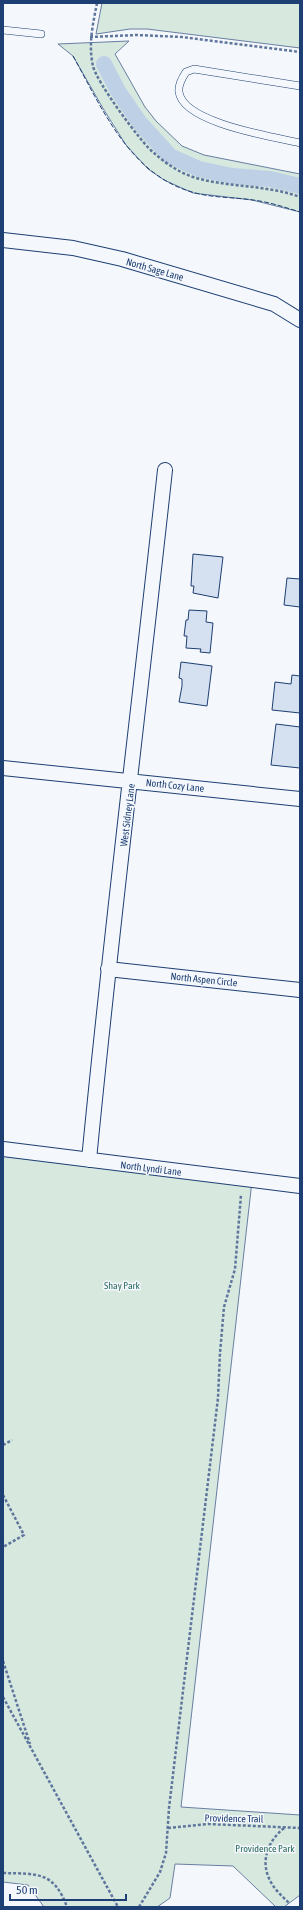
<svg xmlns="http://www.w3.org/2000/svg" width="303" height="1910" font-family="'Asap Condensed',sans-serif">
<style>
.green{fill:#d7e8df;stroke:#687fa3}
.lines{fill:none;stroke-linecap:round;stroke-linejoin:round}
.canal{stroke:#bed0e5;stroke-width:16}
.building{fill:#d5e0f0;stroke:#1d3f73}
.lane-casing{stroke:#1d3f73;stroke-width:8}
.street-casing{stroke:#1d3f73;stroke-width:16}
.path{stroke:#5e769c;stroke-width:2.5;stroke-dasharray:3 2;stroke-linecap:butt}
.lane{stroke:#f4f7fb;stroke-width:7}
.street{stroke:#f4f7fb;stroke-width:14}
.fence{stroke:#1d3f73;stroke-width:1;stroke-dasharray:5 2;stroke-linecap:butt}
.labels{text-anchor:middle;stroke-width:3;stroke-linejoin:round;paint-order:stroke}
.street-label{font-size:10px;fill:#1d3f73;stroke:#f4f7fb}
.park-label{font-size:10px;fill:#2c6c60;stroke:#f4f7fb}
</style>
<rect width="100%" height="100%" fill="#f4f7fb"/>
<path class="green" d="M 102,3 L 300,3 L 300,48 L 147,29 L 130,29 L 96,34 Z
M 129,41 L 115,54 L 145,107 L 156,121 L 182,146 L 204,155 L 300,174 L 300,212 L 252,200 L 193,193 L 164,180 L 148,169 L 126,145 L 104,110 L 73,56 L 58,44 Z
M 3,1149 L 252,1181 L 181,1807 L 300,1815 L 300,1895 L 284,1907 L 276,1907 L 233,1866 L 175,1864 L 170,1898 L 157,1907 L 44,1907 L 28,1885 L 3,1882 Z"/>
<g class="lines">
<path class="canal" d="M 104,64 L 118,91 L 140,123 L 170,156 L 199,169 L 232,176 L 270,179 L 300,186"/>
</g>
<path class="building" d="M 193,554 L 223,557 L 218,598 L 193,593 L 194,586 L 191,586 Z
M 287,578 L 300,579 L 300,607 L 284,605 Z
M 189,610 L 207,611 L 206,622 L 213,623 L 210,653 L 200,652 L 201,649 L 186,648 L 187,636 L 184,636 L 186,620 L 188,620 Z
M 181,662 L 212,666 L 207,706 L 179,702 L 182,686 L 182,679 L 179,678 Z
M 292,675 L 300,676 L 300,713 L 272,710 L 275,682 L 291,684 Z
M 276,724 L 300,727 L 300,768 L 271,765 Z"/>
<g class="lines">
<g class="lane-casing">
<path id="lane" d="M 3,30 L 41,34
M 300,86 L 194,69 L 186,72 C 182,78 178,85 179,92 C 183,123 274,137 300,143"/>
</g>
<g class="street-casing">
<path id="street" d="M 3,240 L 73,248 L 122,259 L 274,304 L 300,320
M 3,768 L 300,799
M 108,969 L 300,990
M 3,1149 L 300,1186
M 89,1160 C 111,930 140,700 165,470"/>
</g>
<path class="path" d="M 97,3 C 93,24 88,44 93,66 C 96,81 141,143 154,153 C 164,162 177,171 190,176 C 225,188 265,184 300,197
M 90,37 L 137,35 L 182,37 L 300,52
M 3,1445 L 12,1440
M 3,1495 L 24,1535 L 3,1547
M 3,1661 L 30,1744
M 3,1697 L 118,1907
M 168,1828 L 209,1824 L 300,1828
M 284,1828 C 267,1842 259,1863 272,1884 C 276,1891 283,1897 289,1903
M 3,1873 C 37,1874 54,1871 67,1907
M 139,1907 L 160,1872 L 166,1853 L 169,1808 L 218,1398 L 220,1353 L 224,1307 L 235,1269 L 241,1195"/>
<use href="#lane" class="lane"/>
<use href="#street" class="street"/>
<path class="fence" d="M 73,56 C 102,108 129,174 192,192 C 211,198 233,197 253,200 C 269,202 284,207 300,212"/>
</g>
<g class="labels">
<g class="street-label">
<text transform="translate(155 269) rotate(16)" y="4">North Sage Lane</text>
<text transform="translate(175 785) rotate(6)" y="4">North Cozy Lane</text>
<text transform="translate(127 815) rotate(-83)" y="4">West Sidney Lane</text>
<text transform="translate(204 979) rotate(6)" y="4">North Aspen Circle</text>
<text transform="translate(151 1168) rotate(7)" y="4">North Lyndi Lane</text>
<text transform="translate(234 1818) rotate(1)" y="4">Providence Trail</text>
</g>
<g class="park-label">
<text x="122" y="1289">Shay Park</text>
<text x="265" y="1852">Providence Park</text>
</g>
</g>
<rect width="303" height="1910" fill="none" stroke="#1d3f73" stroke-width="8"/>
<path d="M10 1894v6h116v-6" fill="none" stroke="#1d3f73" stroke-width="2"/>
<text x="16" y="1894" font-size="12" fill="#1d3f73" stroke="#f4f7fb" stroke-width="3" paint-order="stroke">50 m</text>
</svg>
